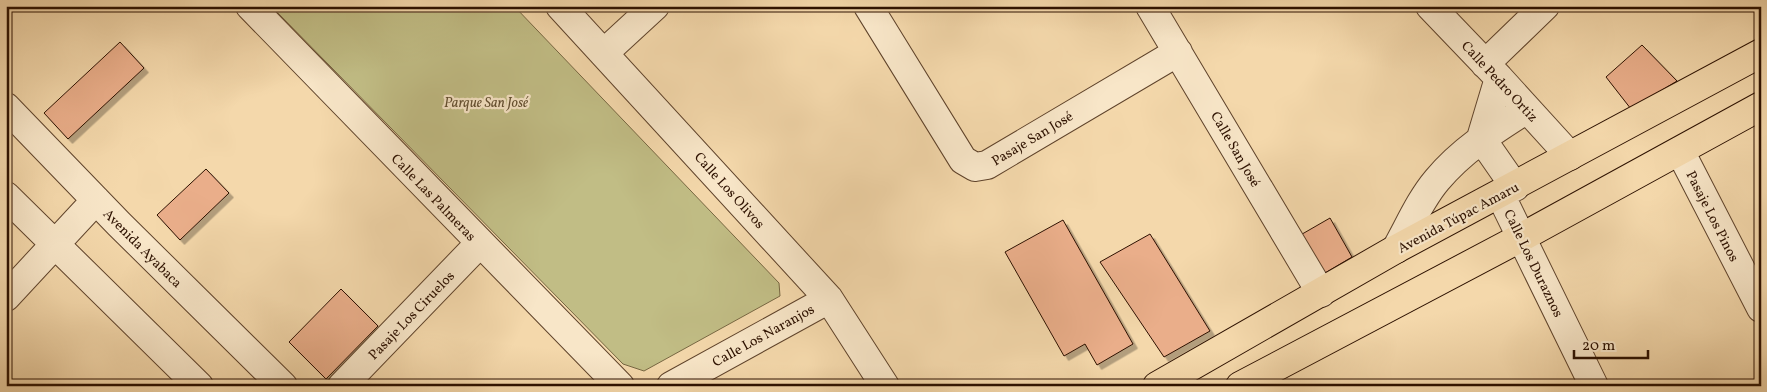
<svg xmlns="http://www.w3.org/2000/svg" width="1767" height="392" font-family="Vollkorn,serif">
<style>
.green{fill:#c1bd85;stroke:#776742}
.building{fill:#eaae8a;stroke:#2d1100;filter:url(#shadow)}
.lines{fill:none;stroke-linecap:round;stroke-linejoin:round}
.minor-casing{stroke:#5f432b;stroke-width:30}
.major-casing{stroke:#2d1100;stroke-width:30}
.minor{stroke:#f8e6c8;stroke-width:28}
.major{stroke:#f4d8ab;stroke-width:28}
.labels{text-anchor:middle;stroke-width:4.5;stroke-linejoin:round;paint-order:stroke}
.street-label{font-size:14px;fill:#2d1100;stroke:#f8e6c8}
.park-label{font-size:14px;font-style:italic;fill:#614d2f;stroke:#f8e6c8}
</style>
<defs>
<filter id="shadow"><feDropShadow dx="4.5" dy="4.5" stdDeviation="0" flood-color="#0004"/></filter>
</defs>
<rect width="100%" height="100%" fill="#f4d8ab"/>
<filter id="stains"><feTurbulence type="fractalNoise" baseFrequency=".004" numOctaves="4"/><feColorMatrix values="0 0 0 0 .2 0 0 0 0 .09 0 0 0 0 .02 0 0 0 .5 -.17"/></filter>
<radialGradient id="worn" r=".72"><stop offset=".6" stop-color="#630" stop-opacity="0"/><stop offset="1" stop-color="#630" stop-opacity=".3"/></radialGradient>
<path class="green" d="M 271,6 L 514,6 L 779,283 L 780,296 L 644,371 L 623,364 Z"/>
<path class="building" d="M 120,42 L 144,68 L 68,139 L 44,113 Z
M 1642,45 L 1677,81 L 1631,109 L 1606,77 Z
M 206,169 L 229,193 L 180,240 L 157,215 Z
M 1330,218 L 1352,257 L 1320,276 L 1297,237 Z
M 1063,220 L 1133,344 L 1097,365 L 1085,344 L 1064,356 L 1005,252 Z
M 1150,234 L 1210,331 L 1164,357 L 1100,262 Z
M 341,289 L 378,326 L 326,379 L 289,342 Z"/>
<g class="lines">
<g class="minor-casing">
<path id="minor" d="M 250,6 L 620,386
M 560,6 L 829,299 L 885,386
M 868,6 L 963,160 L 975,167 L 987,165 L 1178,52
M 1150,6 L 1321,293
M 1430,6 L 1499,78 L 1570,156
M 604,53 L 655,6
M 1485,64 L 1545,6
M 1499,78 L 1481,138 L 1515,187
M 6,107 L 119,224 L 283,386
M 1680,151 L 1761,308
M 1500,194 L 1594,386
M 6,196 L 199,386
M 1396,249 C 1409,226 1420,200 1437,180 C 1462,150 1494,130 1527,109
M 6,297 L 96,200
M 342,386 L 480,243
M 671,386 L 829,299"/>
</g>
<g class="major-casing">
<path id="major" d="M 1157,386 L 1396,249 L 1761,53
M 1240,386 L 1522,237 L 1761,106"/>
</g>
<use href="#minor" class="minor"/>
<use href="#major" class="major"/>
</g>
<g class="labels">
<g class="street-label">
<text transform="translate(1500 81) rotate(47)" y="5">Calle Pedro Ortiz</text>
<text transform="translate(1032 138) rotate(-31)" y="5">Pasaje San José</text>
<text transform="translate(1236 149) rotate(60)" y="5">Calle San José</text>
<text transform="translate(730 190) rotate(48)" y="5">Calle Los Olivos</text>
<text transform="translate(434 197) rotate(46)" y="5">Calle Las Palmeras</text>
<text transform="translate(1713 216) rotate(63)" y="5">Pasaje Los Pinos</text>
<text transform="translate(1458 217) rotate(-28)" y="5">Avenida Túpac Amaru</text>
<text transform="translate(143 248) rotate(45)" y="5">Avenida Ayabaca</text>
<text transform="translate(1534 263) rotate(64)" y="5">Calle Los Duraznos</text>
<text transform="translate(411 315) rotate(-46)" y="5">Pasaje Los Ciruelos</text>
<text transform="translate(763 335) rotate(-29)" y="5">Calle Los Naranjos</text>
</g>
<g class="park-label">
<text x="486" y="107">Parque San José</text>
</g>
</g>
<rect width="1767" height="392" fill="none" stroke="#f4d8ab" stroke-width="25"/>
<rect x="8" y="8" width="1752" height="377" fill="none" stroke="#2d1100" stroke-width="2.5"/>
<rect x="12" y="12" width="1742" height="367" fill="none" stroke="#2d1100"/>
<path d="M1574 350v8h74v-8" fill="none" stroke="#2d1100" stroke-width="2.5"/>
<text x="1582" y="350" font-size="15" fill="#2d1100" stroke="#f8e6c8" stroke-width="4" paint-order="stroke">20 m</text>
<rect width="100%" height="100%" filter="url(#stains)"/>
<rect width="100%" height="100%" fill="url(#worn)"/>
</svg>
